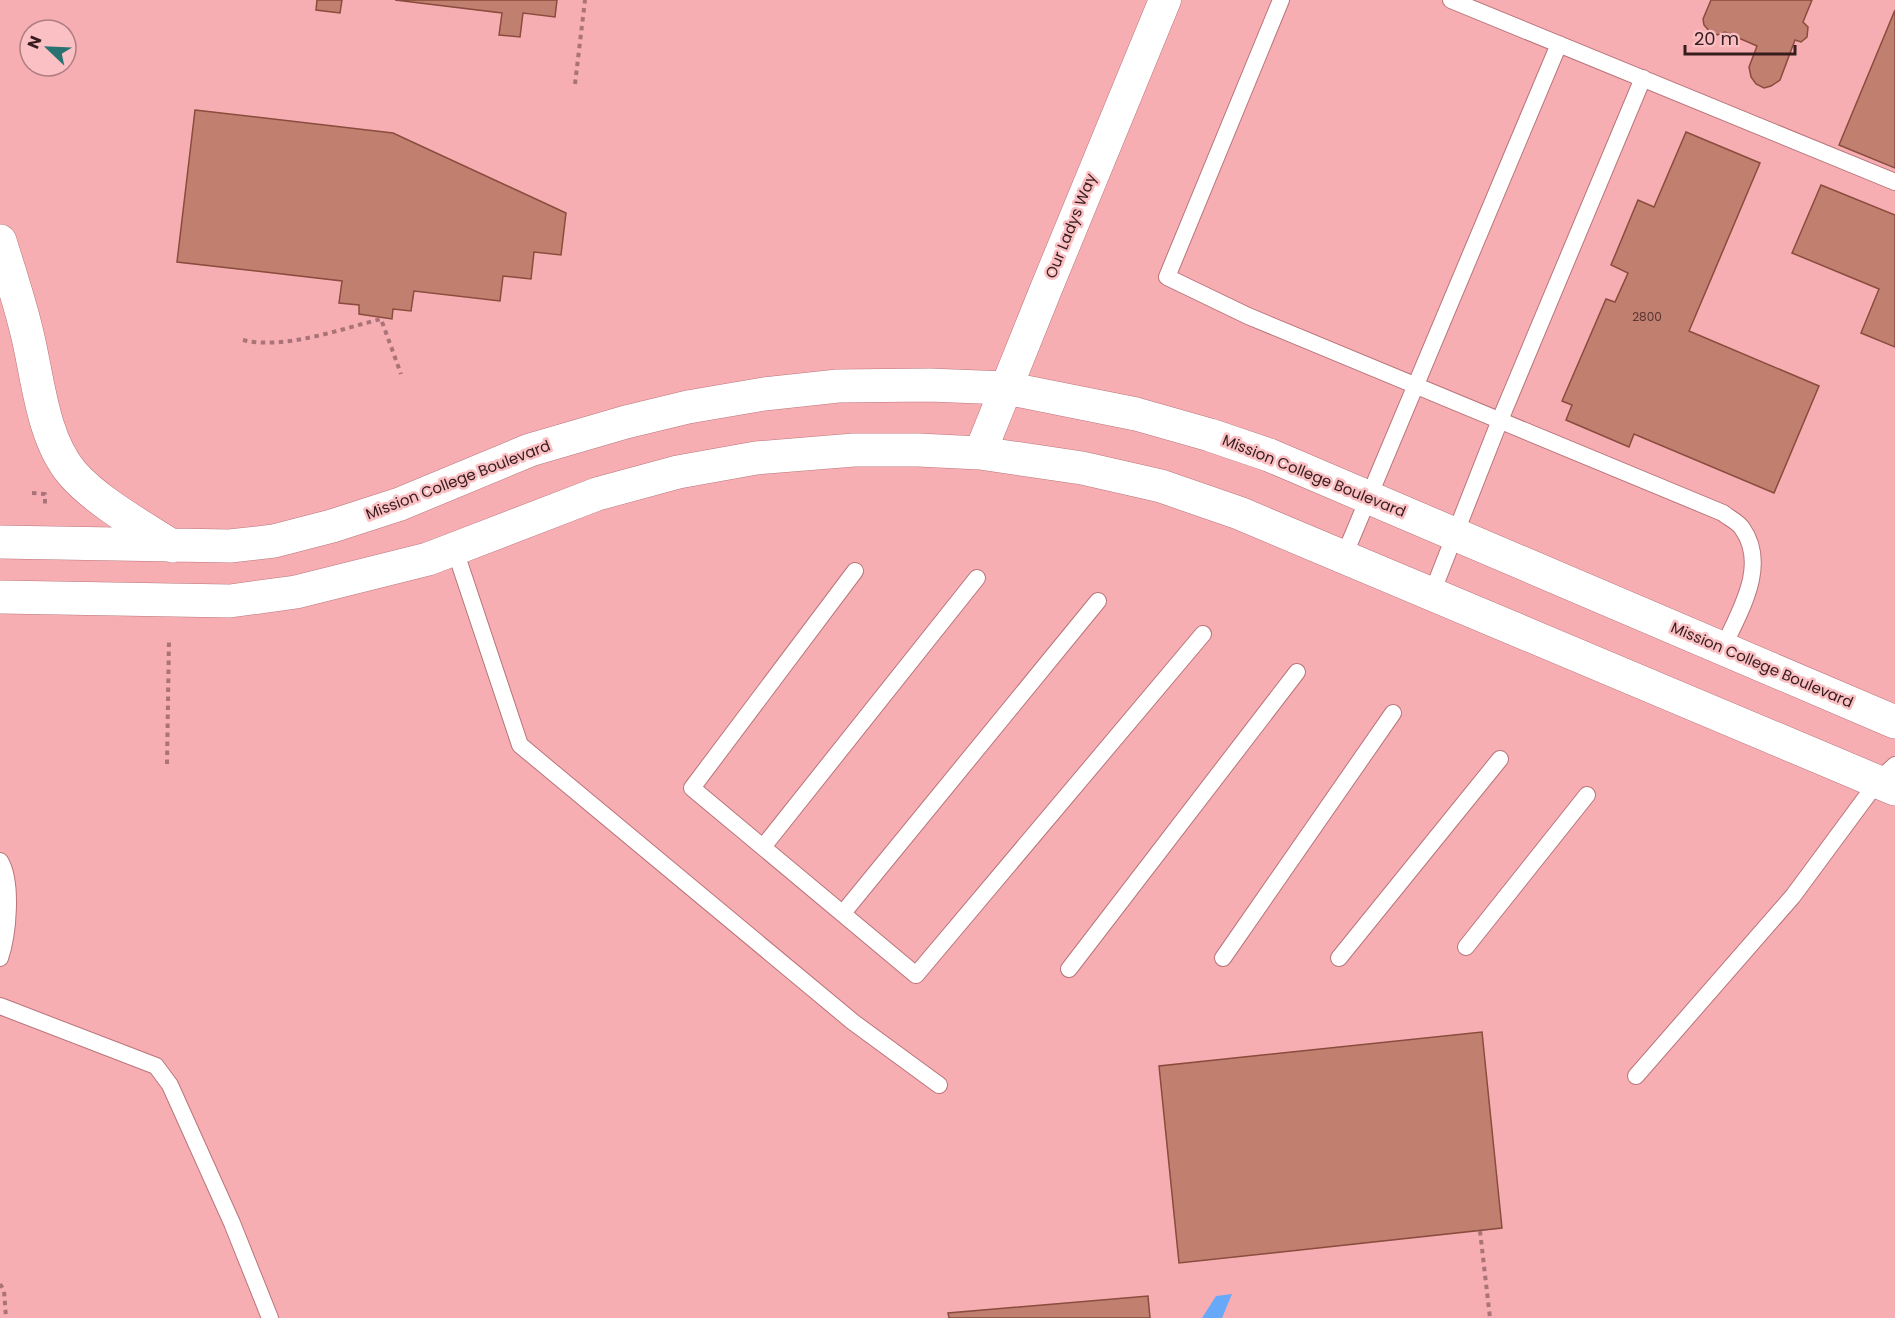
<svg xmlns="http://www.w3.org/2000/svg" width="1895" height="1318" font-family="Poppins,sans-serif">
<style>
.water{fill:#68a8f8}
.building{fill:#c17f6f;stroke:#894c3d;stroke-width:1.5}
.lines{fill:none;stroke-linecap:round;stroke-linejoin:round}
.service-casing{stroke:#b9757a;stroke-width:18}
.minor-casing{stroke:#b9757a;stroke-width:33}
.tertiary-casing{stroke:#b9757a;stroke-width:34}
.path{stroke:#a97377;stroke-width:4;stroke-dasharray:4.5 4.5;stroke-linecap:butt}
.service{stroke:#fff;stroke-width:16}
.minor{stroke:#fff;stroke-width:32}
.tertiary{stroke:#fff;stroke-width:33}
.labels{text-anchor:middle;stroke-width:5;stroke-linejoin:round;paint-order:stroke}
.number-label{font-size:12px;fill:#5a3532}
.street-label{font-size:15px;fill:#371c1e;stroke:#fbc0c3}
</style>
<rect width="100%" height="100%" fill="#f7aeb3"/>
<path class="water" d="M 1232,1294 L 1222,1318 L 1202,1318 L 1216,1296 Z"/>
<path class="building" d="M 317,0 L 342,0 L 340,13 L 316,10 Z
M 395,0 L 557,0 L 555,17 L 523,13 L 520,37 L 499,35 L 502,13 Z
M 1711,0 L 1812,0 L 1803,22 L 1808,27 L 1807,37 L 1801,42 L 1795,40 L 1780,80 L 1771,86 L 1764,88 L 1756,84 L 1751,77 L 1749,67 L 1757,46 L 1725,32 L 1717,35 L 1710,32 L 1704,25 L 1703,19 Z
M 1895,10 L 1895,168 L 1839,145 Z
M 195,110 L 393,133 L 566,213 L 561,255 L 534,252 L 531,279 L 503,276 L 500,301 L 414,291 L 411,311 L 393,309 L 392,319 L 359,314 L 359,305 L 339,303 L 342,281 L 177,262 Z
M 1686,132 L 1760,163 L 1689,331 L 1819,386 L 1774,493 L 1634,434 L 1629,447 L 1566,420 L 1572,405 L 1562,401 L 1606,299 L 1615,302 L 1628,273 L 1611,265 L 1638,200 L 1654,207 Z
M 1821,185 L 1895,215 L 1895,347 L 1861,333 L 1879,289 L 1792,253 Z
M 1482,1032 L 1502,1228 L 1179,1263 L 1159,1066 Z
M 1148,1296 L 1150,1318 L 949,1318 L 948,1313 Z"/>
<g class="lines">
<g class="service-casing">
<path id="service" d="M 1281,0 L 1167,277 L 1248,316 L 1723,513 C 1729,518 1738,522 1742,528 C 1769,566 1739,612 1723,648
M 1451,0 L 1895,182
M 455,550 L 520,745 L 853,1022 L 939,1085
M 1344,556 L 1559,44
M 855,571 L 692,788 L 916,975 L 1203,634
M 1432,593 L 1500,420 L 1643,78
M 763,847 L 977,578
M 0,861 C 13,882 8,935 0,958
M 843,913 L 1098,601
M 1466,947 L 1587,795
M 1223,958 L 1393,713
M 1339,958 L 1500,759
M 1069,969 L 1297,672
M 0,1006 L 156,1066 L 170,1085 L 232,1223 L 270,1318
M 1636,1076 L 1793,896 L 1878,781 L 1895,765"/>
</g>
<g class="minor-casing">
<path id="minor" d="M 980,453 L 1046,289 L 1165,0"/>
</g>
<g class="tertiary-casing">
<path id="tertiary" d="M 0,241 C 9,270 19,300 26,329 C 38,375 41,436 72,473 C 96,501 141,526 172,546
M 0,542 L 230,546 L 274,541 L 332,526 L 400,504 L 530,450 L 626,422 L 688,407 L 764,394 L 838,386 L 929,385 L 1006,388 L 1136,414 L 1210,435 L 1269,455 L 1895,722
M 0,597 L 230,601 L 296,592 L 428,559 L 597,494 L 678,472 L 756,458 L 854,450 L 918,450 L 980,453 L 1082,468 L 1161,486 L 1239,513 L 1895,789"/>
</g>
<path class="path" d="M 575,84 L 585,0
M 243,340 C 284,350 341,329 381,319 L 401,374
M 32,493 L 45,494 L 45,508
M 167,764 L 169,638
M 1480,1231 L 1490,1318
M 0,1284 L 4,1290 L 6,1318"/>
<use href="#service" class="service"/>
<use href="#minor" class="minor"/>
<use href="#tertiary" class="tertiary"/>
</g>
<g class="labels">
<g class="number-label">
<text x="1647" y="321">2800</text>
</g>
<g class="street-label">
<text transform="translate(1071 226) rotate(-68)" y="5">Our Ladys Way</text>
<text transform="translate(1314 476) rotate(22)" y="5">Mission College Boulevard</text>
<text transform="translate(458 480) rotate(-21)" y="5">Mission College Boulevard</text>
<text transform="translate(1762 665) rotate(23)" y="5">Mission College Boulevard</text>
</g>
</g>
<g transform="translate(48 48) rotate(293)"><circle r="28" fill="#fbc0c3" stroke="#ad7e81" stroke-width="1.5"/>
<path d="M0-4.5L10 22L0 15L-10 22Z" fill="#287272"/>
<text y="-9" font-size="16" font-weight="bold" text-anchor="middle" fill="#371c1e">N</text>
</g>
<path d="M1685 45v9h110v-9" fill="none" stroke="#371c1e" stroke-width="3"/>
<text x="1694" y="45" font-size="18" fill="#371c1e" stroke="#fbc0c3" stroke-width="4.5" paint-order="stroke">20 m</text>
</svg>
